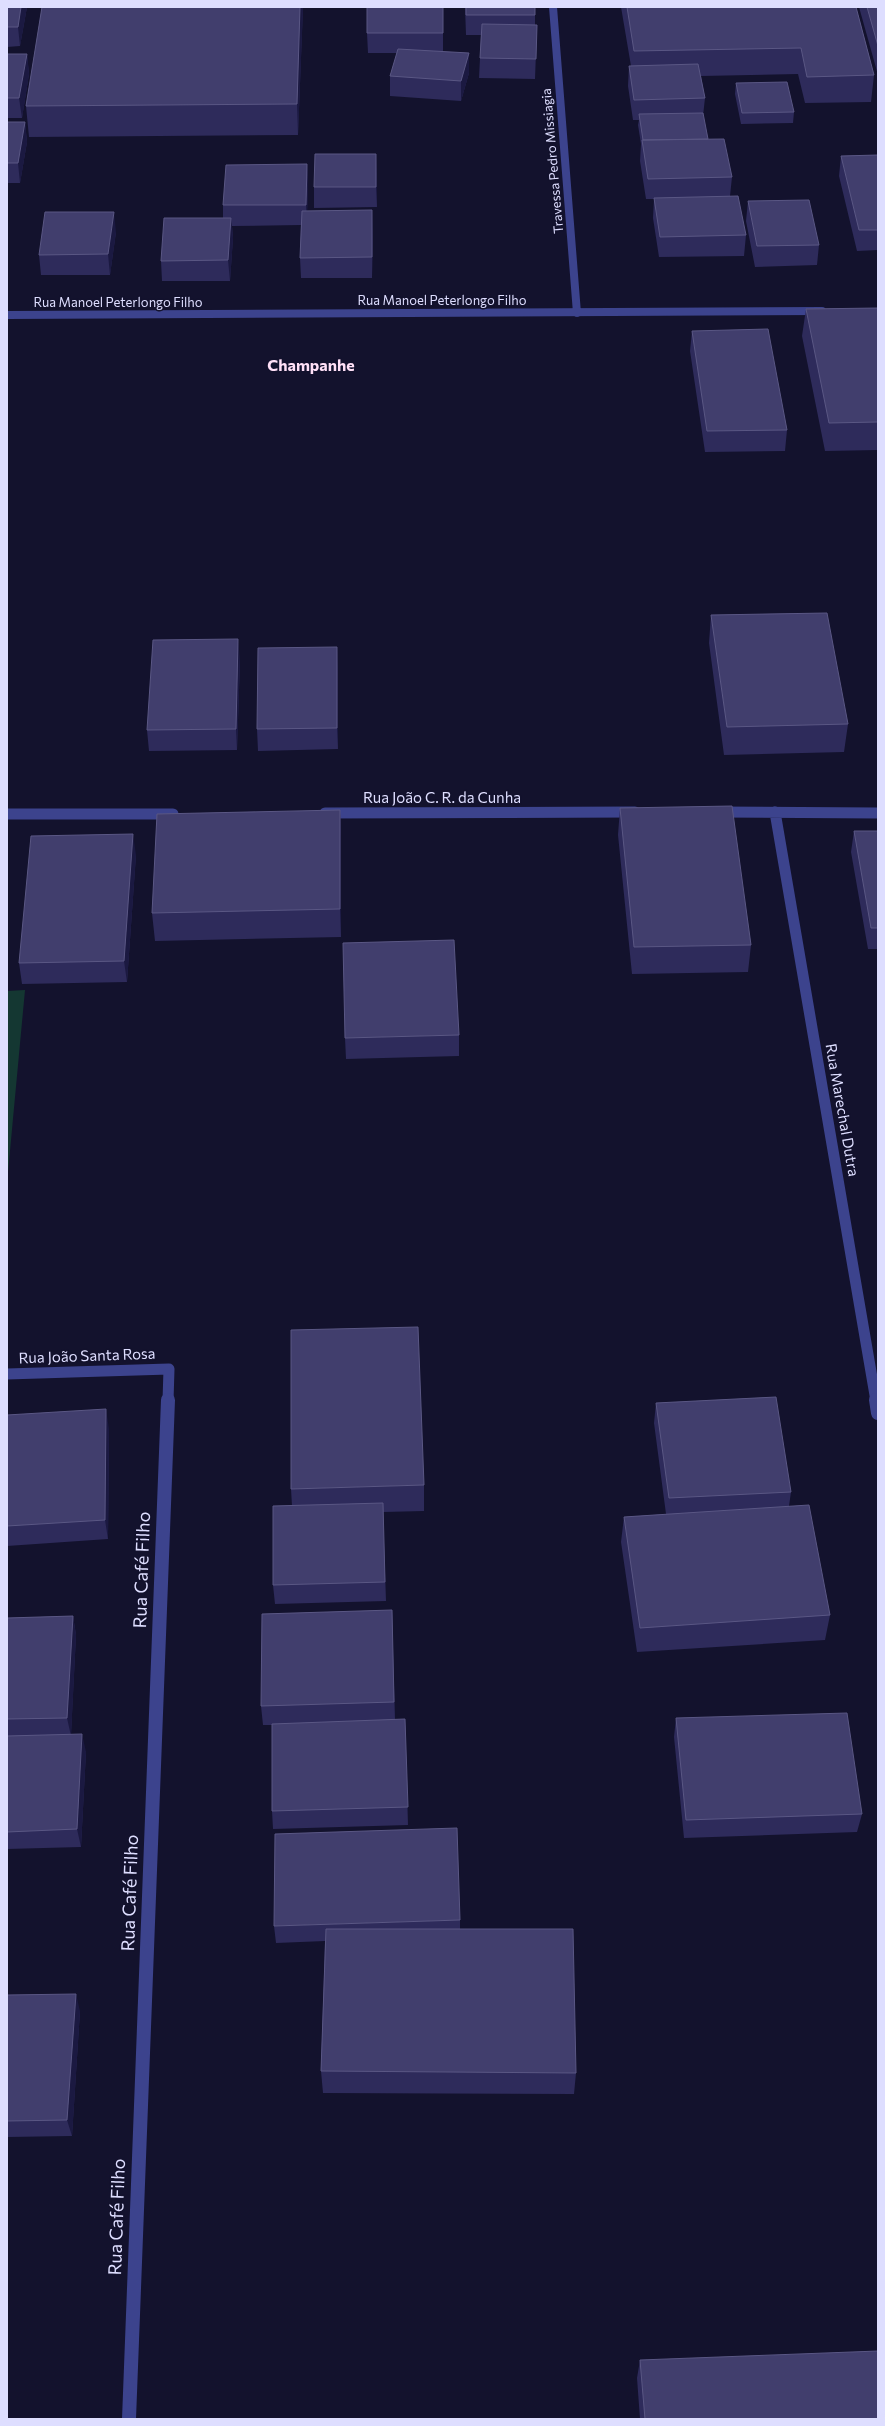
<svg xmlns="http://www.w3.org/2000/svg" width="885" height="2426" font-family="Commissioner,sans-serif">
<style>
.green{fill:#143732}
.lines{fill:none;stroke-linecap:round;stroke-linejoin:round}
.minor-far2{stroke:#3c438d;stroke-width:8}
.minor-far1{stroke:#3c438d;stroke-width:11}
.minor{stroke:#3c438d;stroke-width:14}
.wall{fill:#2e2b5b}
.shaded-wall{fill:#1b1941}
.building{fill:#413e6d;stroke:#5a5784}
.labels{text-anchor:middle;stroke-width:3;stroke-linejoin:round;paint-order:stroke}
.far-street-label{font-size:13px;fill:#dedeff;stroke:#13122d}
.street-label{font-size:15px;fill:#dedeff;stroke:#13122d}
.far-district-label{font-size:16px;font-weight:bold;fill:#ffe0f7;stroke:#13122d}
.near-street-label{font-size:18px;fill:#dedeff;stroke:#13122d}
</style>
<rect width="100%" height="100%" fill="#13122d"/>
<path class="green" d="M 25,990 L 7,1183 L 7,991 Z"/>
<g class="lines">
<path class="minor-far2" d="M 553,7 L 577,313
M 7,315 L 822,311"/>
<path class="minor-far1" d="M 717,812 L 878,813
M 775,812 L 876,1401
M 325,813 L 635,812
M 7,814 L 173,814
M 7,1374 L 169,1369 L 168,1401"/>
<path class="minor" d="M 876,1400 L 878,1413
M 129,2419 L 168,1400"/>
</g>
<path class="wall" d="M 7,7 L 27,7 L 20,46 L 7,47 Z
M 42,7 L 303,7 L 298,135 L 29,137 L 26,106 Z
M 465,7 L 535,7 L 535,25 L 537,25 L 535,79 L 479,78 L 480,58 L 481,35 L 466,35 Z
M 621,7 L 856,7 L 874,75 L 871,102 L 805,103 L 798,74 L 701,76 L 705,98 L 703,116 L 708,139 L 732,177 L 730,196 L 746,235 L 744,256 L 659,257 L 653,218 L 654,199 L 646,199 L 640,161 L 641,144 L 638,125 L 639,120 L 633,120 L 628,86 L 629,66 L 631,66 Z
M 859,7 L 878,7 L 878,75 Z
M 367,33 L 443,33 L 443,52 L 469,73 L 461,101 L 390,96 L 390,76 L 397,53 L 368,53 Z
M 7,54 L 27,54 L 29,74 L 22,118 L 7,118 Z
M 736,83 L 794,112 L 793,123 L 741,124 L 735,94 Z
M 7,122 L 25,122 L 27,142 L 20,183 L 7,183 Z
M 878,155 L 878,250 L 857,251 L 839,176 L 841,156 Z
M 307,164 L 308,184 L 307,211 L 373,231 L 372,278 L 301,278 L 300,258 L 301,225 L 232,226 L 233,238 L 230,281 L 162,281 L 161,261 L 223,218 L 223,205 Z
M 377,174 L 377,207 L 314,208 L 314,187 Z
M 748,201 L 819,245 L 817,265 L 755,267 L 746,221 Z
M 116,232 L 110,275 L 41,275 L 39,255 Z
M 878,308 L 878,450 L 825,451 L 802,336 L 806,309 Z
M 692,331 L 787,430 L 785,451 L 705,452 L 690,351 Z
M 711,615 L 848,724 L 844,752 L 724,755 L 709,643 Z
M 240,660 L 237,750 L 149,751 L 147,730 Z
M 338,668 L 338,749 L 258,751 L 257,729 Z
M 620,808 L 751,945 L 748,972 L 632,974 L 618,835 Z
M 340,810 L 341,838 L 341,937 L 155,941 L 152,913 Z
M 854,831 L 878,831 L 878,949 L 868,949 L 851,852 Z
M 136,855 L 127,982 L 22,984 L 19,963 Z
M 459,1035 L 459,1056 L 346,1059 L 345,1038 Z
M 656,1403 L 791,1492 L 789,1506 L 830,1615 L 825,1640 L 637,1652 L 621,1542 L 624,1517 L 666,1514 L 654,1423 Z
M 7,1415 L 109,1429 L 108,1539 L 7,1546 Z
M 424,1485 L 424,1511 L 383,1512 L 386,1601 L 275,1604 L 273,1585 L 292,1506 L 291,1489 Z
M 392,1610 L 395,1720 L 405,1719 L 408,1825 L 273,1829 L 272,1811 L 272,1725 L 263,1725 L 261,1706 Z
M 73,1616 L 76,1635 L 71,1734 L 86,1752 L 81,1847 L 7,1849 L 7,1618 Z
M 676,1718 L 862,1814 L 857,1832 L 684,1838 L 674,1737 Z
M 460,1920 L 460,1929 L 576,2073 L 574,2094 L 323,2093 L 321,2071 L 325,1941 L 276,1943 L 274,1926 Z
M 7,1995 L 80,2011 L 72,2136 L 7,2137 Z
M 640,2360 L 878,2419 L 640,2419 L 637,2378 Z"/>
<path class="shaded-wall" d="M 21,7 L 27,7 L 20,46 L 18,27 Z
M 300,7 L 303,7 L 298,135 L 297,104 Z
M 469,53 L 469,73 L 461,101 L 461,81 Z
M 27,54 L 29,74 L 22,118 L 19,98 Z
M 25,122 L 27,142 L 20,183 L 18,163 Z
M 376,154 L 377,174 L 377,207 L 376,187 Z
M 307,164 L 308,184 L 307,225 L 306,205 Z
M 372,210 L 373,231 L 372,278 Z
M 114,212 L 116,232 L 110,275 L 108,254 Z
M 231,218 L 233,238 L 230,281 L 228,260 Z
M 238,639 L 240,660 L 237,750 L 236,729 Z
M 337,647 L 338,668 L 338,749 L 337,728 Z
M 340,810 L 341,838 L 341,937 L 340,909 Z
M 133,834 L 136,855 L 127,982 L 124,961 Z
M 106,1409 L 109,1429 L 108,1539 L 105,1520 Z
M 73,1616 L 76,1635 L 71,1736 L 67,1718 Z
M 82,1734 L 86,1752 L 81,1847 L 77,1829 Z
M 76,1994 L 80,2011 L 72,2136 L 67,2120 Z"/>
<path class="building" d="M 7,7 L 21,7 L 18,27 L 7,27 Z
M 42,7 L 300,7 L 297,104 L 26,106 Z
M 367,7 L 443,7 L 443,33 L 367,33 Z
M 466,7 L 535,7 L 535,15 L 466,15 Z
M 627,7 L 856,7 L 874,75 L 807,77 L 801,48 L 634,51 Z
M 867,7 L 878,7 L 878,46 Z
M 482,24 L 537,25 L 536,59 L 480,58 Z
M 398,49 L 469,53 L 461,81 L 390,76 Z
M 7,54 L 27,54 L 19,98 L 7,98 Z
M 698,64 L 705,98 L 634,100 L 629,66 Z
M 787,82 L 794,112 L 742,113 L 736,83 Z
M 703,113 L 708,139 L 643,140 L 639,114 Z
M 7,122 L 25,122 L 18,163 L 7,163 Z
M 724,139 L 732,177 L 648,179 L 642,140 Z
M 315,154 L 376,154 L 376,187 L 314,187 Z
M 878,155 L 878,230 L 859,230 L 841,156 Z
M 307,164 L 306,205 L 223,205 L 226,165 Z
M 738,196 L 746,235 L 660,237 L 654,198 Z
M 809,200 L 819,245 L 757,246 L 748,201 Z
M 372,210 L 372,257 L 300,258 L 302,211 Z
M 45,212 L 114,212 L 108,254 L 39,255 Z
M 164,218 L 231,218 L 228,260 L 161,261 Z
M 878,308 L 878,422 L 829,423 L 806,309 Z
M 768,329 L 787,430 L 707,431 L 692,331 Z
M 827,613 L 848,724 L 727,727 L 711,615 Z
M 238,639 L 236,729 L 147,730 L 153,640 Z
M 337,647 L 337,728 L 257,729 L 258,648 Z
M 732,806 L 751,945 L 634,947 L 620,808 Z
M 340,810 L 340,909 L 152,913 L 157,814 Z
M 854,831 L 878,831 L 878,928 L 871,928 Z
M 133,834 L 124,961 L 19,963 L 31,836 Z
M 454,940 L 459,1035 L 345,1038 L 343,943 Z
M 418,1327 L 424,1485 L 291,1489 L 291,1330 Z
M 776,1397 L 791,1492 L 669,1498 L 656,1403 Z
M 106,1409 L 105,1520 L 7,1526 L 7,1415 Z
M 383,1503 L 385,1582 L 273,1585 L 273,1506 Z
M 809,1505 L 830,1615 L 640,1628 L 624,1517 Z
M 392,1610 L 394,1702 L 261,1706 L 262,1614 Z
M 73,1616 L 67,1718 L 7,1719 L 7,1618 Z
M 847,1713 L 862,1814 L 686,1820 L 676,1718 Z
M 405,1719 L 408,1807 L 272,1811 L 272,1724 Z
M 82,1734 L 77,1829 L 7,1832 L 7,1736 Z
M 457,1828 L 460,1920 L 274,1926 L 275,1834 Z
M 326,1929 L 573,1929 L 576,2073 L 321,2071 Z
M 76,1994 L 67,2120 L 7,2121 L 7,1995 Z
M 878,2351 L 878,2419 L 645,2419 L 640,2360 Z"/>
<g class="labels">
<g class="far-street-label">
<text transform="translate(552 161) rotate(-95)" y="5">Travessa Pedro Missiagia</text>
<text x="442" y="305">Rua Manoel Peterlongo Filho</text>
<text x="118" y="307">Rua Manoel Peterlongo Filho</text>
</g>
<g class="street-label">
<text x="442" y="803">Rua João C. R. da Cunha</text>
<text transform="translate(842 1110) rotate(80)" y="5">Rua Marechal Dutra</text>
<text transform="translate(87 1356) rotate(-2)" y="5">Rua João Santa Rosa</text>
</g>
<g class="far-district-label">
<text x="311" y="371">Champanhe</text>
</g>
<g class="near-street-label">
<text transform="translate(142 1570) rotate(-88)" y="6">Rua Café Filho</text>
<text transform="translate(130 1893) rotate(-88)" y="6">Rua Café Filho</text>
<text transform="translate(117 2217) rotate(-88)" y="6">Rua Café Filho</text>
</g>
</g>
<rect width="885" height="2426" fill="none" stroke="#dedeff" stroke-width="16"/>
</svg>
